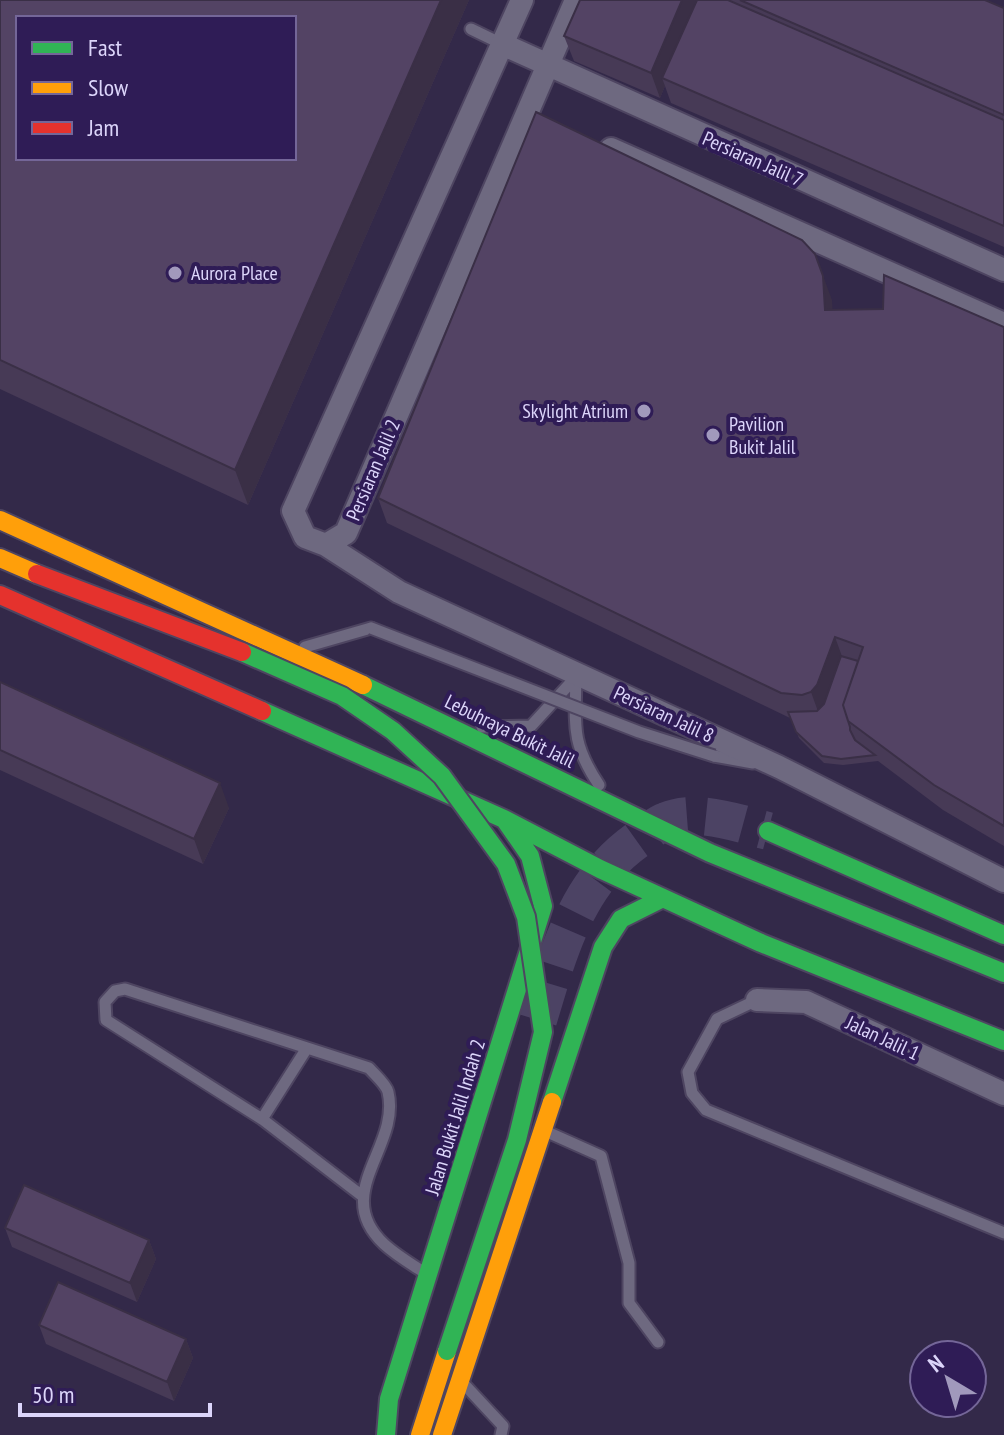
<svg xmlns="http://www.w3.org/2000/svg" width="1004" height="1435" font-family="'PT Sans Narrow',sans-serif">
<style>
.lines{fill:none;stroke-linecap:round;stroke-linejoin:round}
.highway-tunnel{stroke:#4c4364;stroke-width:38;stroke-dasharray:38 19;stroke-linecap:butt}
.lane-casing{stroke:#4e4561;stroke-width:15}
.street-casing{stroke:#4e4561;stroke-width:26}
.fast-casing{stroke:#4e4561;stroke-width:22}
.slow-casing{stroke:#4e4561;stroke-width:22}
.jam-casing{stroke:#4e4561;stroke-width:22}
.lane{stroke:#6e6980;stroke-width:11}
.street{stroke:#6e6980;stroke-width:22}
.fast{stroke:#30b455;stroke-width:18}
.slow{stroke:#ff9f0a;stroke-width:18}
.jam{stroke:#e5322d;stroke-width:18}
.lane-bridge-casing{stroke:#4e4561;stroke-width:15;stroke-linecap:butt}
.fast-bridge-casing{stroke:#4e4561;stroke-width:22;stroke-linecap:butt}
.jam-bridge-casing{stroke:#4e4561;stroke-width:22;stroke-linecap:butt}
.lane-bridge{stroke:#6e6980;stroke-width:11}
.fast-bridge{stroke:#30b455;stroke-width:18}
.jam-bridge{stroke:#e5322d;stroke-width:18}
.wall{fill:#473a56}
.shaded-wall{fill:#3a2f46}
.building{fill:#534364;stroke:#3a2f46;stroke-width:2;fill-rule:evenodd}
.poi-dot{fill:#a199bc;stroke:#2f1c56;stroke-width:3}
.labels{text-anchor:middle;stroke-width:8;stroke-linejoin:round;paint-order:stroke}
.street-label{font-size:20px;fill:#dcd5fa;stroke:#2f1c56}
.poi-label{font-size:20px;fill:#dcd5fa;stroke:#2f1c56;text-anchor:start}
</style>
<rect width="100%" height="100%" fill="#332949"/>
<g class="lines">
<path class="highway-tunnel" d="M 538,1020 C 559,950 577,881 640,838 C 648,833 657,824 666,821 C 697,808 737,823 768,831"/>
<g class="lane-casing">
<path id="lane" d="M 471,29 L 502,44
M 305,647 L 371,628
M 482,727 L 531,726 L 576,677 C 575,726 571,743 599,785
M 714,756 L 753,763
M 757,1000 L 717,1019 L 688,1072 L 692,1093 L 706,1110 L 1004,1233
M 262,1119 L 307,1048
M 545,1131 L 601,1156 L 629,1263 L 629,1303 L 658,1342
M 361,1195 L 262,1119 L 106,1020 L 105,1002 L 115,991 L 125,989 L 369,1068 C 375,1075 386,1084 388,1092 C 401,1147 330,1193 384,1244 C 396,1255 411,1264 425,1273
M 463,1383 L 503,1426 L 501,1435"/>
</g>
<g class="street-casing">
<path id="street" d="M 522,0 L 293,511 L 305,537 L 326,545 L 399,592 L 779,767 L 1004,881
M 502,44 L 1004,270
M 611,149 L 1004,324
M 326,545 L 346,533 L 576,0
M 757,1000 L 806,1002 L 1004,1094"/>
</g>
<g class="fast-casing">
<path id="fast" d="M 363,685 L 710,853 L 1004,973
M 262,711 L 504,819 L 600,869 L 761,943 L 1004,1041
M 768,831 L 1004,935
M 552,1102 L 603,947 L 621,919 L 663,898
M 386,1435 L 389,1399 L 543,906 L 530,856 L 505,820"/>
</g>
<g class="slow-casing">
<path id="slow" d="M 0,520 L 363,685
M 0,558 L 37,574
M 420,1435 L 447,1351
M 442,1435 L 552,1102"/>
</g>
<g class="jam-casing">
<path id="jam" d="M 0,595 L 262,711"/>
</g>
<use href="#lane" class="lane"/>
<use href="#street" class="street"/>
<use href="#fast" class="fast"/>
<use href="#slow" class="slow"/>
<use href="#jam" class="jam"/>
<g class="lane-bridge-casing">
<path id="lane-bridge" d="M 371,628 L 639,732 L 714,756"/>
</g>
<g class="fast-bridge-casing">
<path id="fast-bridge" d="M 242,652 L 342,696 L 393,731 L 442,776 L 506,864 L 526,917 L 543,1032 L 517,1140 L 447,1351"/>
</g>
<g class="jam-bridge-casing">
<path id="jam-bridge" d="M 37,574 L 242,652"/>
</g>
<use href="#lane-bridge" class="lane-bridge"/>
<use href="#fast-bridge" class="fast-bridge"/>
<use href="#jam-bridge" class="jam-bridge"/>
</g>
<path class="wall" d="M 0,0 L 469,0 L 248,505 L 0,389 Z
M 580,0 L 985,0 L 1004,8 L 1004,247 L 671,103 L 665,86 L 660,98 L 574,61 L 564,36 Z
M 832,300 L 832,310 L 1004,327 L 1004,846 L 943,810 L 878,761 L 843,765 L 824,763 L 799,738 L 790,718 L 387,523 L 378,498 Z
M 0,682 L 229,808 L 203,864 L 0,770 Z
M 5,1228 L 149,1240 L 156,1259 L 137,1302 L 12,1247 Z
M 39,1325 L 186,1339 L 193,1358 L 174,1401 L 46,1344 Z"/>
<path class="shaded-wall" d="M 441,0 L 469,0 L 248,505 L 235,470 Z
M 682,0 L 702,0 L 662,78 L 665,86 L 660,98 L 651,73 Z
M 815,254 L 832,300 L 834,335 L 825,310 Z
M 835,637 L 844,662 L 820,717 L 811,692 Z
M 220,783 L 229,808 L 203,864 L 194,839 Z
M 149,1240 L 156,1259 L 137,1302 L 130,1283 Z
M 186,1339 L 193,1358 L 174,1401 L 167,1382 Z"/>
<path class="building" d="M 0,0 L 441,0 L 235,470 L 0,360 ZM 18,18 L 294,18 L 294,158 L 18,158 Z
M 580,0 L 682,0 L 651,73 L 564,36 Z
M 697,0 L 728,0 L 1004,120 L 1004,226 L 662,78 Z
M 740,0 L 985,0 L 1004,8 L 1004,115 Z
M 536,112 L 802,240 L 815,254 L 823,276 L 825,310 L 883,309 L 884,275 L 1004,327 L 1004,826 L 934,785 L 848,721 L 843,705 L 863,647 L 835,637 L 817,685 L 811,692 L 802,695 L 781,693 L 378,498 Z
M 841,656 L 858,661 L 843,705 L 850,727 L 850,730 L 855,740 L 875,755 L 841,759 L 822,756 L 796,732 L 788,712 L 817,711 L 824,704 Z
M 0,682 L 220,783 L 194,839 L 0,750 Z
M 24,1185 L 149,1240 L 130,1283 L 5,1228 Z
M 58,1282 L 186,1339 L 167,1382 L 39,1325 Z"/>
<g class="poi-dot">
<circle cx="175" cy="273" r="8"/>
<circle cx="644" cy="411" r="8"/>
<circle cx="713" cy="435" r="8"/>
</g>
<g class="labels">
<g class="street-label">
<text transform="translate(753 159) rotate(24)" y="7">Persiaran Jalil 7</text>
<text transform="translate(373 470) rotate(-67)" y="7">Persiaran Jalil 2</text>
<text transform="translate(664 714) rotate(25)" y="7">Persiaran Jalil 8</text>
<text transform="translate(510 731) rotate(26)" y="7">Lebuhraya Bukit Jalil</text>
<text transform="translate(883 1038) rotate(25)" y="7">Jalan Jalil 1</text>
<text transform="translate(455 1117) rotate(-73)" y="7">Jalan Bukit Jalil Indah 2</text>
</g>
<g class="poi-label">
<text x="191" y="280">Aurora Place</text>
<text x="628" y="418" text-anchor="end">Skylight Atrium</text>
<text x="729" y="431">Pavilion<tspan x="729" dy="23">Bukit Jalil</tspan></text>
</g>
</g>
<rect x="16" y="16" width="280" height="144" fill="#2f1c56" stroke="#746698" stroke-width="2"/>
<rect x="32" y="42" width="40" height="12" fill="#30b455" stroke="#746698" stroke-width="2"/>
<text x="88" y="56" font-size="24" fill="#dcd5fa">Fast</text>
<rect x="32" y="82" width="40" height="12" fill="#ff9f0a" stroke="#746698" stroke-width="2"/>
<text x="88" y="96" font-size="24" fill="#dcd5fa">Slow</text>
<rect x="32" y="122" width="40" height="12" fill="#e5322d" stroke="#746698" stroke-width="2"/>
<text x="88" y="136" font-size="24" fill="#dcd5fa">Jam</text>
<g transform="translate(948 1379) rotate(322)"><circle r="38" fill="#2f1c56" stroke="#746698" stroke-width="2"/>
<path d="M0-6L14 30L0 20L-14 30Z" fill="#a199bc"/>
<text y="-12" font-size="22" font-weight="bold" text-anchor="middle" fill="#dcd5fa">N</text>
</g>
<path d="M20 1403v12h190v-12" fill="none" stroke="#dcd5fa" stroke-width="4"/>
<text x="32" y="1403" font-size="24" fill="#dcd5fa" stroke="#2f1c56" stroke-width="6" paint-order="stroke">50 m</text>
</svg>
